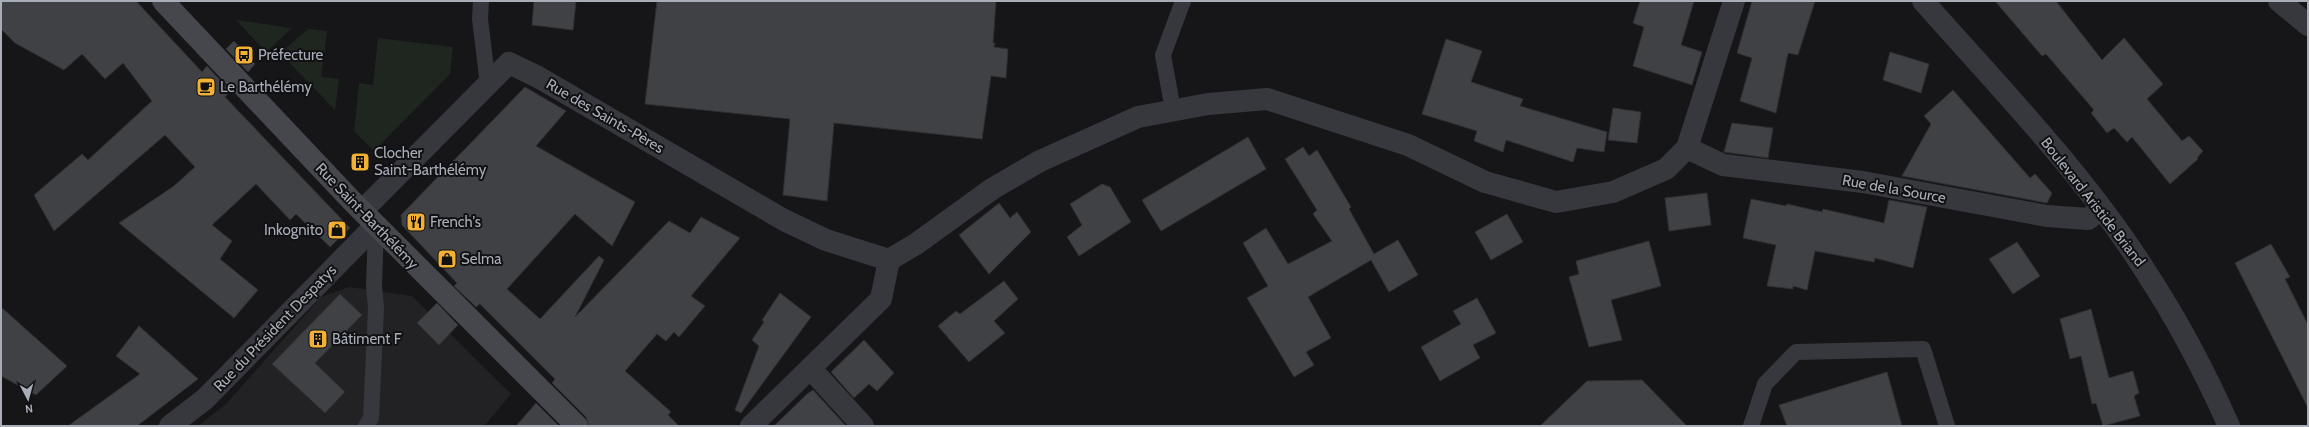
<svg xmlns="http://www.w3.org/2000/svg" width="2309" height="427" font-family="Cabin,sans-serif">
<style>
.built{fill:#222225}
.green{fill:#1e261f}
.building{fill:#404145;stroke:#303034}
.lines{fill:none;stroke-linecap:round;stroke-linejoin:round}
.service{stroke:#37383d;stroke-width:16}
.minor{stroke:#37383d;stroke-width:22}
.tertiary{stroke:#37383d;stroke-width:22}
.secondary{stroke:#45474d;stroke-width:22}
.labels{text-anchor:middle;stroke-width:4;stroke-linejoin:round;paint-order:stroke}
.poi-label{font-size:15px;fill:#a8adb8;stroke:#111113;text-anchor:start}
.street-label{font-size:15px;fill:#a8adb8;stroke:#111113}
</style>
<rect width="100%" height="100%" fill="#161618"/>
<path class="built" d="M 349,287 L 412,296 L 511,394 L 484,426 L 198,426 L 226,404 L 321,297 Z"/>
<path class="green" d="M 236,20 L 292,28 L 266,52 Z
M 308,29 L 327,31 L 321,77 L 339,79 L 335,110 L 280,53 Z
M 378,38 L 453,47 L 450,74 L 374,151 L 354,131 L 359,83 L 373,85 Z"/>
<path class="building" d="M 1,1 L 136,1 L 202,72 L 207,66 L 230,91 L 225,97 L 350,228 L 330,247 L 296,214 L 290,220 L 256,184 L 212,225 L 232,241 L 220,259 L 258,290 L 234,318 L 119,223 L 174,186 L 195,167 L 165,135 L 54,231 L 34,195 L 82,154 L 88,160 L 152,101 L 123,63 L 105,79 L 82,54 L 64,70 L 15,43 L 1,29 Z
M 534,1 L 576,1 L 573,30 L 532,25 Z
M 657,1 L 996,1 L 993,43 L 995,43 L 994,47 L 1008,49 L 1006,78 L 991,76 L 982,139 L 834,123 L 827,201 L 783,195 L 790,119 L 645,104 Z
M 1640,1 L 1694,1 L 1681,45 L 1702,52 L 1692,85 L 1633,66 L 1644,27 L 1633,23 Z
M 1752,1 L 1815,1 L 1798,55 L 1788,53 L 1776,113 L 1740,101 L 1752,58 L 1737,53 Z
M 1995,1 L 2056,1 L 2102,60 L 2124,38 L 2163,84 L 2147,99 L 2182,141 L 2189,136 L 2203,151 L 2197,158 L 2198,159 L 2170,184 L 2132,137 L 2127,142 L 2114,128 L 2107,133 L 2091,113 L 2094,110 L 2046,54 L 2042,56 Z
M 1446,39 L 1482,51 L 1471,82 L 1523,99 L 1520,106 L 1607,132 L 1604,152 L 1577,148 L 1573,162 L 1506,140 L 1503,152 L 1474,141 L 1477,131 L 1422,114 Z
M 234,41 L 255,64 L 248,72 L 226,49 Z
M 1890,52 L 1929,64 L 1921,93 L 1883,80 Z
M 525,87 L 566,111 L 536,146 L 635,202 L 612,246 L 575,214 L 507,289 L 540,319 L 599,256 L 604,260 L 575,317 L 669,221 L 690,233 L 701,217 L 740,238 L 691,296 L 705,306 L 679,337 L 674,332 L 666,341 L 657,334 L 625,371 L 671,412 L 668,415 L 679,426 L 589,426 L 586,417 L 552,383 L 555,379 L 480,304 L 476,307 L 454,286 L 457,283 L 402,225 L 401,215 Z
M 1953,90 L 2030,178 L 2035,174 L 2052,193 L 2047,203 L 1902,176 L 1931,124 L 1924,116 Z
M 1613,108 L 1641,112 L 1637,143 L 1608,140 Z
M 1732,123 L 1773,128 L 1768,158 L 1724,152 Z
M 1248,137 L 1266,169 L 1161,231 L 1142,200 Z
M 1303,147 L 1309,156 L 1317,150 L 1351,207 L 1349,209 L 1374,254 L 1398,240 L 1418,275 L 1389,292 L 1371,260 L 1308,297 L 1331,338 L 1306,352 L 1314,365 L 1294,377 L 1247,298 L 1268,286 L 1243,243 L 1266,228 L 1288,264 L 1332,241 L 1313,214 L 1317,210 L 1285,159 Z
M 1102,184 L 1110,187 L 1131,222 L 1079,256 L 1067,237 L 1082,225 L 1070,204 Z
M 1707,193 L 1711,225 L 1669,231 L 1665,198 Z
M 1751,199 L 1786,206 L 1787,204 L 1822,212 L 1823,209 L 1884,223 L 1889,200 L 1927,207 L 1913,268 L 1875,258 L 1874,262 L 1815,251 L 1807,290 L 1793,286 L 1793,289 L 1767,286 L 1776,245 L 1743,238 Z
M 999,203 L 1010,218 L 1017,212 L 1031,232 L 989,274 L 959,235 Z
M 1507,214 L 1523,242 L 1491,260 L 1475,232 Z
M 1649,241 L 1661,286 L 1611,300 L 1622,340 L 1589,347 L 1569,277 L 1579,274 L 1576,261 Z
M 2017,242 L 2040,276 L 2013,294 L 1989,259 Z
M 2271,244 L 2290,277 L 2285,279 L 2308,325 L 2308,408 L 2235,263 Z
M 1004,281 L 1018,299 L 994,321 L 1005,333 L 969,362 L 938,326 L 956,311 L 960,314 Z
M 780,293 L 811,317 L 741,413 L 735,410 L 759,346 L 752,340 L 764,322 L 762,320 Z
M 340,294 L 362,315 L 315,363 L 345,392 L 325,413 L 272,364 Z
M 1477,298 L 1496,333 L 1473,345 L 1480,358 L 1440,381 L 1421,347 L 1461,324 L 1453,311 Z
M 437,303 L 458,325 L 439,345 L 417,323 Z
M 1,307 L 67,366 L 36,395 L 1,376 Z
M 2091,309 L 2109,378 L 2133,371 L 2139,393 L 2134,396 L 2140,416 L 2103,426 L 2096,403 L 2092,404 L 2081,356 L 2070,359 L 2060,319 Z
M 139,326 L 198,379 L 137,426 L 68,426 L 140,374 L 116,356 Z
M 864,340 L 894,373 L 877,391 L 869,384 L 854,398 L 831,372 Z
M 1887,372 L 1902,426 L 1787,426 L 1779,405 Z
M 1642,380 L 1687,426 L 1540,426 L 1587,381 Z
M 813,390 L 846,426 L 774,426 L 807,394 Z
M 536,403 L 559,426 L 516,426 Z"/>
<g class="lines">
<path class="service" d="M 481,1 L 480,19 L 488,85
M 1173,110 L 1163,55 L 1183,1
M 366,426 L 371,418 L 376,308 L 374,286 L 376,225
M 1751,426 L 1765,384 L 1796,352 L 1923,349 L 1947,426"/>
<path class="minor" d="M 2279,1 L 2308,25
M 1687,148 L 1723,165 L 1863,182 L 2047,216 L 2088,219 L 2101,209
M 362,211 L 509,63 L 538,77 L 784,220 L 826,240 L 889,260
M 810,368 L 863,426
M 751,426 L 881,299 L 889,260 L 916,244 L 992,189 L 1040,161 L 1138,117 L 1208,104 L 1267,99 L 1408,145 L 1485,182 L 1556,202 L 1613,192 L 1666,169 L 1687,148 L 1734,1"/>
<path class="tertiary" d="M 1923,1 C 2000,88 2084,174 2146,272 C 2178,321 2205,372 2229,426
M 170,426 L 205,399 L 376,225"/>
<path class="secondary" d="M 163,1 L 352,201 L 577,426"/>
</g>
<defs>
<g id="bus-square" transform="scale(1)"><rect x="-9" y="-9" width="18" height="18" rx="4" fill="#f2b134" stroke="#111113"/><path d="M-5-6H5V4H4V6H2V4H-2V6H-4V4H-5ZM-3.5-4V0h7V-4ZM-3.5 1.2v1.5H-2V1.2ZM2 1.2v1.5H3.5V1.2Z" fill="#111"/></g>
<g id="cafe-square" transform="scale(1)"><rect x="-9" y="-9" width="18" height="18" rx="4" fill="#f2b134" stroke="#111113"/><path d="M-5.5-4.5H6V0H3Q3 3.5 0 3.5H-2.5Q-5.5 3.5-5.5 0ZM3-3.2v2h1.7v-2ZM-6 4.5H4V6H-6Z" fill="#111"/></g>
<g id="building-square" transform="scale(1)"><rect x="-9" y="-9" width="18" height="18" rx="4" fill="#f2b134" stroke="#111113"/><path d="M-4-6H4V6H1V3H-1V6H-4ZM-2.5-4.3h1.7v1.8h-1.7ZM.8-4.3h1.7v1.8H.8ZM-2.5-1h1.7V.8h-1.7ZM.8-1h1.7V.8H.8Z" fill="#111"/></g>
<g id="restaurant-square" transform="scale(1)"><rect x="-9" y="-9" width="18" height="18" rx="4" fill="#f2b134" stroke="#111113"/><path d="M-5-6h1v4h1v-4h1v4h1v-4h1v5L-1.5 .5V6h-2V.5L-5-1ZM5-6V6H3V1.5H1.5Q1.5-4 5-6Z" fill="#111"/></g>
<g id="shop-square" transform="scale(1)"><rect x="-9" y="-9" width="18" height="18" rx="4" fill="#f2b134" stroke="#111113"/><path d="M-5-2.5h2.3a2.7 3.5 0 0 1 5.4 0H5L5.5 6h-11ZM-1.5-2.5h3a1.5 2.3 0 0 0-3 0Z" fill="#111"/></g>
</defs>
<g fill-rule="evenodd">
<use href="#bus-square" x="244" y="55"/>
<use href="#cafe-square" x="206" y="87"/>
<use href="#building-square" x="360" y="162"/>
<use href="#restaurant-square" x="416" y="222"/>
<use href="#shop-square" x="337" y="230"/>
<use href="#shop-square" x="447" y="259"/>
<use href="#building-square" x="318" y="339"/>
</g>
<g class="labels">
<g class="poi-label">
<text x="258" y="60">Préfecture</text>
<text x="220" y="92">Le Barthélémy</text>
<text x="374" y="158">Clocher<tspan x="374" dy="17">Saint-Barthélémy</tspan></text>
<text x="430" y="227">French's</text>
<text x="323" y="235" text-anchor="end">Inkognito</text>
<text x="461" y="264">Selma</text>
<text x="332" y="344">Bâtiment F</text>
</g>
<g class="street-label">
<text transform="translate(605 116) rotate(30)" y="5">Rue des Saints-Pères</text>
<text transform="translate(1894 189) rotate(10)" y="5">Rue de la Source</text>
<text transform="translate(2093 202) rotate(52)" y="5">Boulevard Aristide Briand</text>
<text transform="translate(367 216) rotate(46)" y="5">Rue Saint-Barthélémy</text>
<text transform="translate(275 328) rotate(-46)" y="5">Rue du Président Despatys</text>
</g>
</g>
<rect width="2309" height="427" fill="none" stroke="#a8adb8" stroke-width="4"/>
<g transform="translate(28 399) rotate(174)" stroke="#111113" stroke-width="3" paint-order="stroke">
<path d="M0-3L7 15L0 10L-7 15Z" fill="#a8adb8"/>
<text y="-6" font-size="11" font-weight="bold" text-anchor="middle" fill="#a8adb8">N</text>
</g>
</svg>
